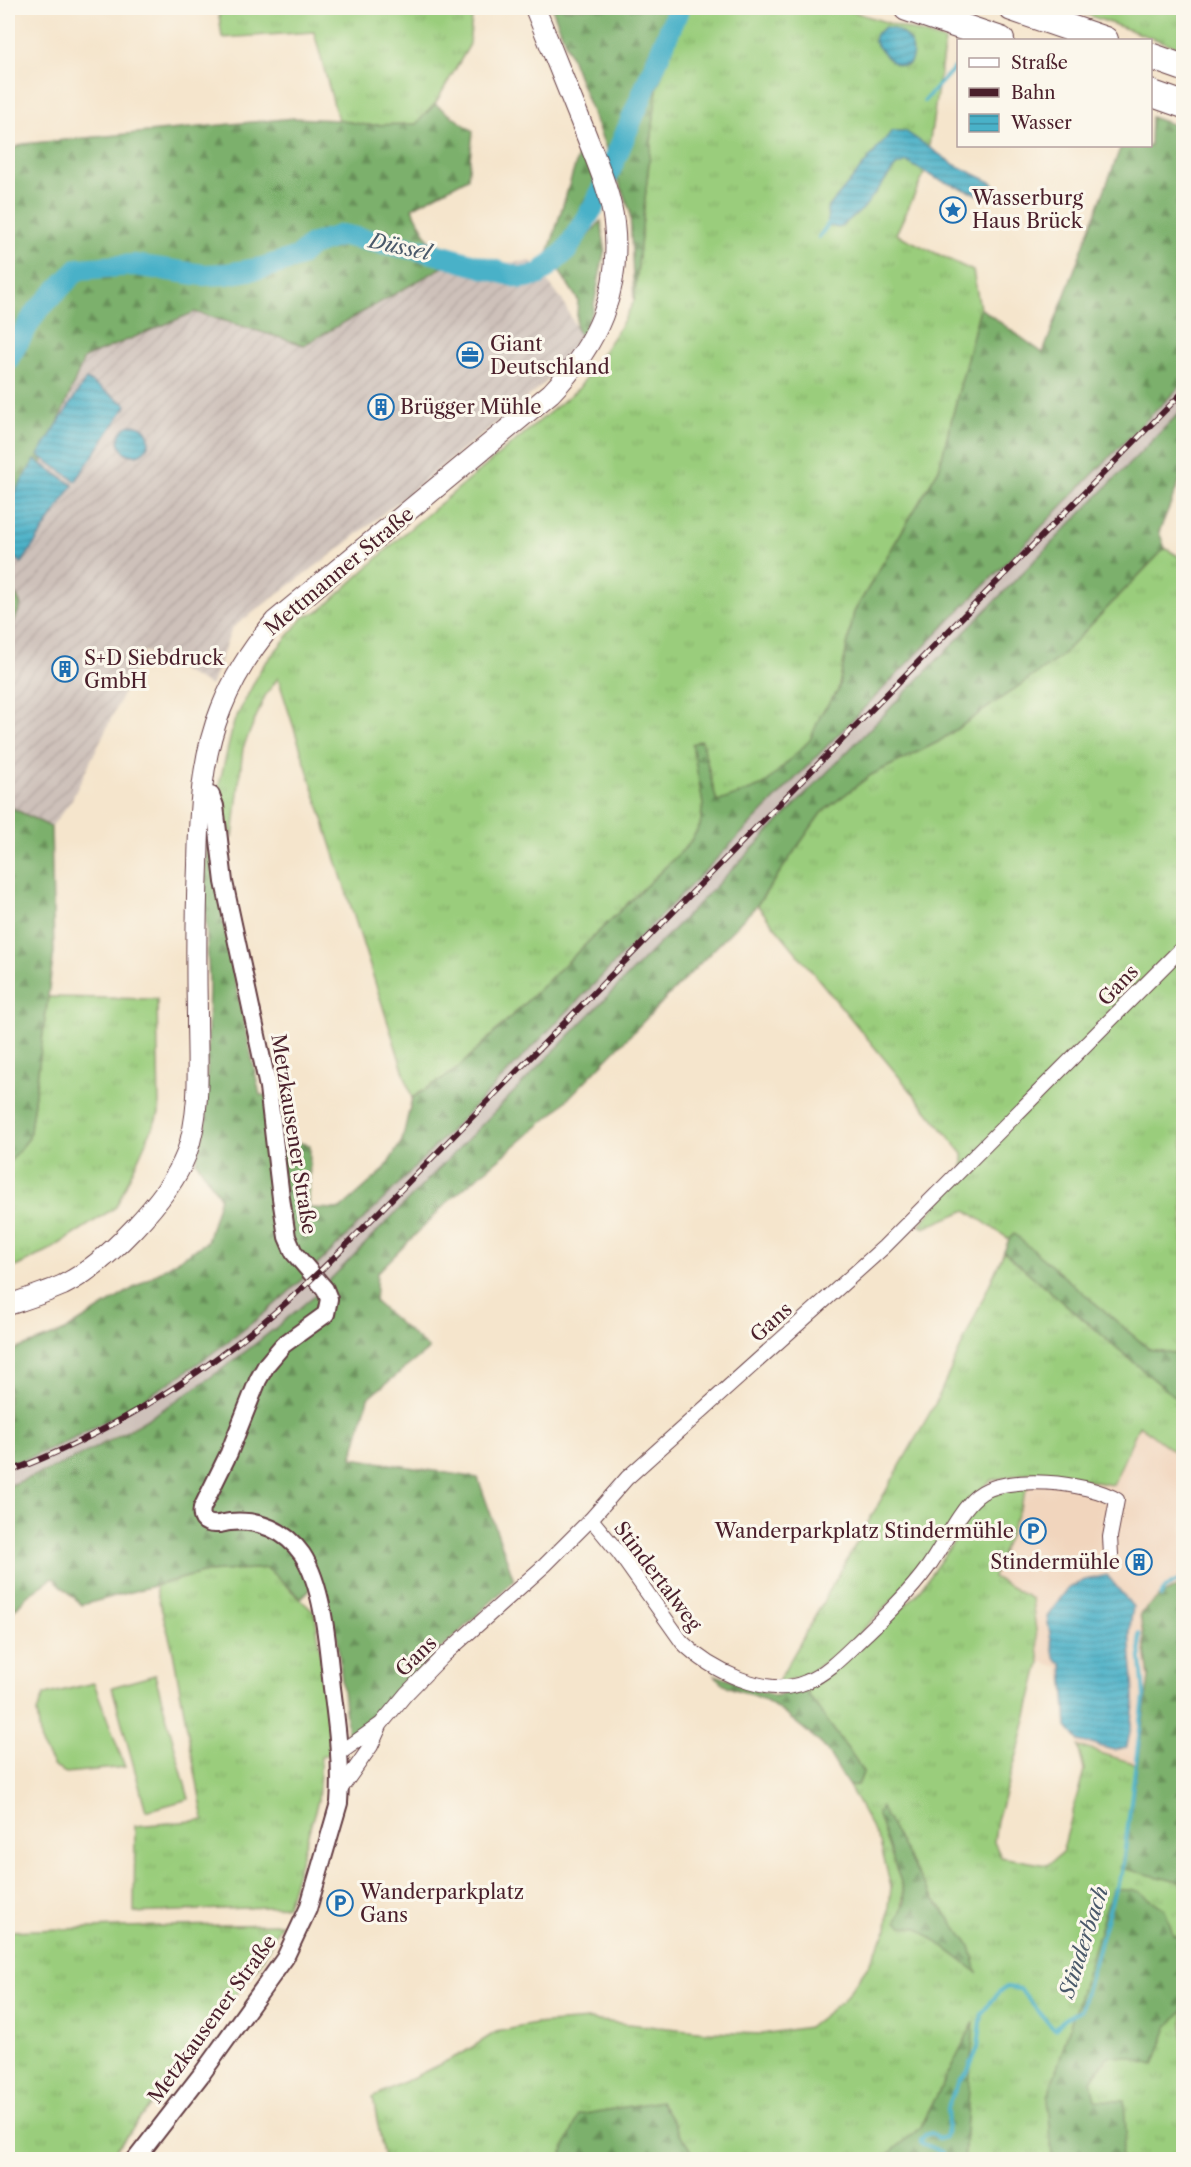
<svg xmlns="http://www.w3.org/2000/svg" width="1191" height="2167" font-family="'Libre Caslon Text',serif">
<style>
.built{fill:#f1d5bd}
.industrial{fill:url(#industrial-furrows)}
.railway{fill:#cec1ba}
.grass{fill:url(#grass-tufts);stroke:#727654;stroke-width:1.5;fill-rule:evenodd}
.forest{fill:url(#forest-firs);stroke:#62684c;stroke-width:1.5}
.garden{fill:#9acd7c;stroke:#727654;stroke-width:1.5}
.water{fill:url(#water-rules);stroke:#4a687a;stroke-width:1.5}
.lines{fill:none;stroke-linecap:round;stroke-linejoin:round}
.stream{stroke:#49b1c8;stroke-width:4}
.river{stroke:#49b1c8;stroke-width:22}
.minor-casing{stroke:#643d43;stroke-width:16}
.tertiary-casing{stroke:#643d43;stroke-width:20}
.secondary-casing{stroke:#643d43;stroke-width:22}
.motorway-casing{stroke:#643d43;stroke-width:28}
.minor{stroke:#fff;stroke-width:14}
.tertiary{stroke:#fff;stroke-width:16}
.secondary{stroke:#fff;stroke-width:20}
.motorway{stroke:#fff;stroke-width:26}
.rail-casing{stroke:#4a1f2b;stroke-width:6}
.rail{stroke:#fbf7ec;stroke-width:4;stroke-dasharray:11;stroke-linecap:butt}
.labels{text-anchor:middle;stroke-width:6;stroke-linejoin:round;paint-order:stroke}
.poi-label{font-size:20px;fill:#4a1f2b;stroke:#fbf7ec;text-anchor:start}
.street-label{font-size:20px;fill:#4a1f2b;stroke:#fbf7ec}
.water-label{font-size:21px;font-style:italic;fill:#4a596a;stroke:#fbf7ec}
</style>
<defs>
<pattern id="industrial-furrows" width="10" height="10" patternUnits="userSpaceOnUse" patternTransform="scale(1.5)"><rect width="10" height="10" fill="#cec1ba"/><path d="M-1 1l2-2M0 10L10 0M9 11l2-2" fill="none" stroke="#b2a5a0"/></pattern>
<pattern id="grass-tufts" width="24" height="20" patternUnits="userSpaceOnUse" patternTransform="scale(1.5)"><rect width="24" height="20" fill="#9acd7c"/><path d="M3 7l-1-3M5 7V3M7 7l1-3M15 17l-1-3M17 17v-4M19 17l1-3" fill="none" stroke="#86b06b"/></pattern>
<pattern id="forest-firs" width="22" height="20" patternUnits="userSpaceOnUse" patternTransform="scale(1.5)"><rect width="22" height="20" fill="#7bb06c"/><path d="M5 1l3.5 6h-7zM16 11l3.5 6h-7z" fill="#678f59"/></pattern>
<pattern id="water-rules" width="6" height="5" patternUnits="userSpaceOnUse" patternTransform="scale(1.5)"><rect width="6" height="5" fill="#49b1c8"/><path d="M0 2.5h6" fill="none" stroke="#3f8fa3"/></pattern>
</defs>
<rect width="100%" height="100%" fill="#fbf7ec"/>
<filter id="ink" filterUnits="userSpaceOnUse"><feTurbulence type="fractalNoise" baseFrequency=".0167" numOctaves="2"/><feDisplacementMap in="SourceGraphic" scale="12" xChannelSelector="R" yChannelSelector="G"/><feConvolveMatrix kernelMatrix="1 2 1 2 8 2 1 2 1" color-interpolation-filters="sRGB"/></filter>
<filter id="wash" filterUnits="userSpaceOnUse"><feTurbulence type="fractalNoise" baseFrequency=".008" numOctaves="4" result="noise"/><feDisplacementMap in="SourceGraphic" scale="24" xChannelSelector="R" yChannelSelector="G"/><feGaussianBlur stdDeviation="1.35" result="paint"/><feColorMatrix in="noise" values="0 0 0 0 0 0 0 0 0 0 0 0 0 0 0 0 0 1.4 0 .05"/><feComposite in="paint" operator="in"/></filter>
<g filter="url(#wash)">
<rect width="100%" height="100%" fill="#f5e5cc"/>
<path class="built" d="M 1139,1424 L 1183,1459 L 1183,1584 L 1159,1596 L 1140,1614 L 1149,1677 L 1136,1764 L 1078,1746 L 1059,1667 L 1040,1662 L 1032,1599 L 993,1577 L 1033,1472 L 1113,1485 Z"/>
<path class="industrial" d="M 531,261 L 562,300 L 581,337 L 544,384 L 339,549 L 232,628 L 211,686 L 144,651 L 71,801 L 51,827 L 8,806 L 8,636 L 21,605 L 8,580 L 8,548 L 84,358 L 195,312 L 304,345 L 443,267 Z"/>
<path class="railway" d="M 1183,384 L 1183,409 L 316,1294 L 268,1336 L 173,1404 L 77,1457 L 8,1486 L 8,1466 L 69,1439 L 165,1385 L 269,1310 L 303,1278 L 373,1210 L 1146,420 Z"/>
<path class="grass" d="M 218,8 L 473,8 L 469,46 L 435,104 L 417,124 L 366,125 L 338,120 L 314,32 L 222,38 Z
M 687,8 L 842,8 L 945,41 L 925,172 L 896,234 L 973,271 L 980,308 L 939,469 L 854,612 L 838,691 L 821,714 L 811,740 L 764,785 L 717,803 L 702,741 L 693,744 L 703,804 L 700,826 L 688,845 L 456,1070 L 412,1098 L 278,678 L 265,696 L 243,748 L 233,837 L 226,824 L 219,785 L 234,722 L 262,667 L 304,617 L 321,610 L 406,532 L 579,388 L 621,325 L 634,301 L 657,88 Z
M 1068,8 L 1183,8 L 1183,49 Z
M 1165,548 L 1183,559 L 1183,1351 L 1178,1354 L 1149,1349 L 1014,1235 L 1009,1239 L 966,1210 L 924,1228 L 919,1225 L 963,1176 L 963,1154 L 757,905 L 821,813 L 871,775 L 938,742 L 1059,658 Z
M 48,997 L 157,999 L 159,1113 L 116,1207 L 53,1248 L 8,1271 L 8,1164 L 29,1138 Z
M 1004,1252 L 1183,1404 L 1183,1459 L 1139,1425 L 1113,1485 L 1033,1472 L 992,1480 L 971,1497 L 946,1532 L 898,1595 L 839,1653 L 802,1677 L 778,1682 L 936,1402 Z
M 1028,1486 L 993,1577 L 1032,1599 L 1040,1662 L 1019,1748 L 997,1820 L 994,1842 L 1001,1857 L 1047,1865 L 1062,1853 L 1084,1770 L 1078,1746 L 1136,1764 L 1132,1803 L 1121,1867 L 1183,1883 L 1183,2159 L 964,2159 L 973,2024 L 921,2127 L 883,2159 L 679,2159 L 691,2151 L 580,2115 L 560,2159 L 384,2159 L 373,2097 L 463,2053 L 496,2032 L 535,2024 L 589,2020 L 707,2032 L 762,2034 L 809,2027 L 843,2000 L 869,1964 L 887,1929 L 891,1887 L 880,1843 L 849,1786 L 858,1785 L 863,1773 L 855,1759 L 804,1689 L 852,1655 L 916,1595 L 955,1540 L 973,1506 L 988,1495 ZM 881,1808 L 922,1882 L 976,1971 L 918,1928 L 903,1926 C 899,1911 905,1903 903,1888 L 878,1814 Z
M 267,1568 L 315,1613 L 334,1752 L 321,1757 L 318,1800 L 287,1906 L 134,1913 L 135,1826 L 204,1820 L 172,1647 L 155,1586 L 206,1572 Z
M 281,1924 L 261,1962 L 109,2159 L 8,2159 L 8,1931 L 119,1927 Z"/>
<path class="forest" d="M 552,8 L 687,8 L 657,88 L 634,301 L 630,211 Z
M 435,104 L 473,131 L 468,178 L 412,208 L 443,267 L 304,345 L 195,312 L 84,358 L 8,548 L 8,151 L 23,144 L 294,118 L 338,120 L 366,125 L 416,124 Z
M 1151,117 L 1183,128 L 1183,384 L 1146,420 L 373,1210 C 338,1244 304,1280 267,1311 C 193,1372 98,1433 8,1466 L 8,1352 L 63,1332 L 207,1242 L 220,1197 L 196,1161 L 206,1125 L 209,981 L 205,902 L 206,821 C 220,913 240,1004 260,1095 L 289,1095 L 293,1141 L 310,1145 L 309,1208 L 340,1209 L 384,1170 L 402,1141 L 412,1098 L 456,1070 L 688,845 L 700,826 L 703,804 L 692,744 L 701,740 L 717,802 L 764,785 L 810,740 L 821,714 L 838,691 L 854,612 L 939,469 L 980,308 L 1043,353 L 1121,146 L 1150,146 Z
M 582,143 L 597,188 L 556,252 L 547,257 Z
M 601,221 L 605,248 L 593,310 L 581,337 L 576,328 L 578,300 L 558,269 Z
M 1183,409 L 1183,473 L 1159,532 L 1165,548 L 1059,658 L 938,742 L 871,775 L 821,813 L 757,905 L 555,1112 L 450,1200 L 377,1273 L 375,1302 L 429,1349 L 368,1398 L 352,1458 L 478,1478 L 514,1580 L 397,1691 L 374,1719 L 348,1736 L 337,1635 L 318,1582 L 301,1598 L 267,1568 L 206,1572 L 82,1605 L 53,1578 L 26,1597 L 8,1617 L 8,1486 C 126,1443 222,1375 316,1294 Z
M 8,580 L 21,605 L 8,636 Z
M 8,806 L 51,827 L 54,952 L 29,1138 L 8,1164 Z
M 1014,1234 L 1149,1349 L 1178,1354 L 1183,1351 L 1183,1404 L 1004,1252 L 1009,1239 Z
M 1183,1584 L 1184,1781 L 1180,1801 L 1184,1817 L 1183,1883 L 1121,1868 L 1132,1803 L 1149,1677 L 1140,1614 L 1159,1596 Z
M 715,1675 L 775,1696 L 804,1689 L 855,1759 L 863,1773 L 858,1785 L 849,1786 C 840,1773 833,1758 823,1746 C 814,1736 777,1707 764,1700 C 750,1691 724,1691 715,1675 Z
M 881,1807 L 922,1882 L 970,1946 L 977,1972 L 918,1928 L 903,1926 L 897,1921 L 905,1901 L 903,1888 L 877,1813 Z
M 1112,1889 L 1138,1891 L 1165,1909 L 1173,1935 L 1183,1939 L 1183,2011 L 1181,2012 L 1168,2027 L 1154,2065 L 1126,2057 L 1109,2056 L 1091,2080 L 1095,2100 L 1124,2101 L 1126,2133 L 1120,2159 L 1052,2159 L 1048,2097 Z
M 974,2022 L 964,2159 L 883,2159 L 921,2127 Z
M 660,2101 L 691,2151 L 679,2159 L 560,2159 L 579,2115 Z"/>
<path class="garden" d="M 155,1675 L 189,1799 L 146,1811 L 112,1687 Z
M 94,1683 L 125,1767 L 66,1773 L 54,1767 L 41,1744 L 37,1712 L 44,1695 Z"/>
<path class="water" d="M 885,27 C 904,29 920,46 909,64 C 893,71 882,51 874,41 L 876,34 Z
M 892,131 L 905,131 L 955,165 L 993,183 L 994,188 L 992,195 L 984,197 L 935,178 L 907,162 L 896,166 L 863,209 L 839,228 L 828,226 L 827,209 Z
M 86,379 L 127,405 L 76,481 L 38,455 Z
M119 440a15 15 0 1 1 30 0a15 15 0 1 1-30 0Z
M 35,460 L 73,485 L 22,563 L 8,553 L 8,503 Z
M 1107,1575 L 1133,1607 C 1126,1641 1133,1663 1134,1695 C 1135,1712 1130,1730 1127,1747 L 1114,1750 L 1079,1741 L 1067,1727 L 1063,1665 L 1054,1657 L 1047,1617 L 1068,1588 L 1085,1580 Z"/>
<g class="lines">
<path class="stream" d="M 924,101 L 958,64
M 819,237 L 829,223
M 1161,1596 C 1164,1586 1170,1585 1180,1580 L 1184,1573
M 944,2160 L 942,2152 L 921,2143 L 921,2140 L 925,2135 L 931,2133 L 939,2139 L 945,2137 L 948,2125 L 947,2108 L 959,2081 L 967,2073 L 978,2048 L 982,2013 L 999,1992 L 1007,1987 L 1020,1989 L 1050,2025 L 1055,2029 L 1064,2020 L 1081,2009 L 1115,1889 L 1122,1873 L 1144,1697 L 1139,1634"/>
<path class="river" d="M 8,359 L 35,313 L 78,269 L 134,265 L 203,275 L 226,274 L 262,268 L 298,257 L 311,245 L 342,235 L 429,252 L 521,278 L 538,275 L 566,251 L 597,201 L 679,8"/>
</g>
</g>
<g filter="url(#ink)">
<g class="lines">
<g class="minor-casing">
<path id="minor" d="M 591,1519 L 619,1553 L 682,1642 C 710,1670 767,1699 806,1682 C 828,1673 846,1653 863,1637 C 886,1615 910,1592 928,1567 C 943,1546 959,1511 977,1496 C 1004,1473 1089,1482 1117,1500 L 1110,1537 L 1111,1555
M 340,1753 L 381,1724 L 406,1694 L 444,1655 L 545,1565 L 591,1519 L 627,1478 L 884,1247 L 1184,946
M 340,1790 L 371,1746 L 380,1726"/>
</g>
<g class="tertiary-casing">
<path id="tertiary" d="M 135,2160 L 201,2075 L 285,1958 L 308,1909 L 339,1803 C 342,1764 337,1726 332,1688 C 328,1650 324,1587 302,1554 C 286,1531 259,1519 230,1522 C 222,1523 216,1526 208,1523 C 201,1520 201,1514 202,1508 L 229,1453 L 258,1380 L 267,1364 L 283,1345 L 326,1314 L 329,1299 L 325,1289 L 294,1253 L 287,1237 L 281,1198 L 268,1087 L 224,882 L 215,806 L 211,795 L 202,793"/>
</g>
<g class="secondary-casing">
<path id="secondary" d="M 8,1305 C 26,1299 45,1293 63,1285 C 105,1265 169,1198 186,1155 C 202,1111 197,1061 197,1015 C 196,965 196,915 198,865 C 199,813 201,758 221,709 C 234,676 252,648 275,621 L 551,393 C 597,345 622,291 614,223 C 611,192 594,156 583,127 C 567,87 551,47 535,8"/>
</g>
<g class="motorway-casing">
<path id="motorway" d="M 907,8 L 1001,40
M 1012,8 L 1105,40
M 1150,56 L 1184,68
M 1150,93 L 1184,105"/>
</g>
<use href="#minor" class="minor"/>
<use href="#tertiary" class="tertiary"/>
<use href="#secondary" class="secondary"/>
<use href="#motorway" class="motorway"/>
<g class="rail-casing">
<path id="rail" d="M 8,1472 C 103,1437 195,1380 273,1314 C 310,1283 344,1247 378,1213 L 1184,391"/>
</g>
<use href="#rail" class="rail"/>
</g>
</g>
<defs>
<g id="sight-ring" transform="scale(1.35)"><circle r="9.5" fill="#fbf7ec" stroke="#1f6fb2" stroke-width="1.5"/><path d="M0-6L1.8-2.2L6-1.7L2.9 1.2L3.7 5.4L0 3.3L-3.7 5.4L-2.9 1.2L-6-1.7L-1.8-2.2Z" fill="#1f6fb2"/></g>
<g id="office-ring" transform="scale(1.35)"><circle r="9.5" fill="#fbf7ec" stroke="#1f6fb2" stroke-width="1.5"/><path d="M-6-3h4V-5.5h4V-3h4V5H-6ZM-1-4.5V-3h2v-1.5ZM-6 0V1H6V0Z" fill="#1f6fb2"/></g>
<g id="building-ring" transform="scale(1.35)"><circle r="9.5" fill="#fbf7ec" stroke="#1f6fb2" stroke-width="1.5"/><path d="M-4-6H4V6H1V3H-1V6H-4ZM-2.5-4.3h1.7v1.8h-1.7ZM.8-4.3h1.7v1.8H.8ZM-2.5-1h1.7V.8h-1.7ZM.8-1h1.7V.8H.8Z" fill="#1f6fb2"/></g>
<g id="parking-ring" transform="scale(1.35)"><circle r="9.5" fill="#fbf7ec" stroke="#1f6fb2" stroke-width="1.5"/><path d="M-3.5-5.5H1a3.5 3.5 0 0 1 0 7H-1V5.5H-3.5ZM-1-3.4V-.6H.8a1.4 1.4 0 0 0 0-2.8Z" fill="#1f6fb2"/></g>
</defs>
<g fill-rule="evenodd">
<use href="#sight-ring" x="953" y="210"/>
<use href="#office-ring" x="470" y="355"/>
<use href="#building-ring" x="381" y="407"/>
<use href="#building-ring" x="65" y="669"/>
<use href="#parking-ring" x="1033" y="1531"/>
<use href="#building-ring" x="1139" y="1562"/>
<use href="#parking-ring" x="340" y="1903"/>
</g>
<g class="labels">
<g class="poi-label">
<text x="972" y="205">Wasserburg<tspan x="972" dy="23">Haus Brück</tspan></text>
<text x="490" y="351">Giant<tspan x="490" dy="23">Deutschland</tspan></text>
<text x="400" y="414">Brügger Mühle</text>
<text x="84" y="665">S+D Siebdruck<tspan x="84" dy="23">GmbH</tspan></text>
<text x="1014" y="1538" text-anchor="end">Wanderparkplatz Stindermühle</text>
<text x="1120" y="1569" text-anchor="end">Stindermühle</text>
<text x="360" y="1899">Wanderparkplatz<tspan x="360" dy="23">Gans</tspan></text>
</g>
<g class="street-label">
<text transform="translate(339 571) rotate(-40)" y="7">Mettmanner Straße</text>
<text transform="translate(1118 985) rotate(-46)" y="7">Gans</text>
<text transform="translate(294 1134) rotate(81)" y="7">Metzkausener Straße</text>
<text transform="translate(771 1322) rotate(-42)" y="7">Gans</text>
<text transform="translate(658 1576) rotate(53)" y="7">Stindertalweg</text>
<text transform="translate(416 1656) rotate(-44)" y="7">Gans</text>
<text transform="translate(212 2019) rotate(-54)" y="7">Metzkausener Straße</text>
</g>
<g class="water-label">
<text transform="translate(400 247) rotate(12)" y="7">Düssel</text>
<text transform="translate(1084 1942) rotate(-72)" y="7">Stinderbach</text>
</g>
</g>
<rect width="1191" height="2167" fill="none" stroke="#fbf7ec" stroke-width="30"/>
<rect x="957" y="39" width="195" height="108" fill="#fbf7ec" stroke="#b4a19f" stroke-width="1.5"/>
<rect x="969" y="58" width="30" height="9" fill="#ffffff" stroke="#b4a19f" stroke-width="1.5"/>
<text x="1011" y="69" font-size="18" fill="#4a1f2b">Straße</text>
<rect x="969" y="88" width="30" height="9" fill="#4a1f2b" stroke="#b4a19f" stroke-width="1.5"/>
<text x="1011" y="99" font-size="18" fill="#4a1f2b">Bahn</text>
<rect x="969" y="114" width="30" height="18" fill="url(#water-rules)" stroke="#b4a19f" stroke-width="1.5"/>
<text x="1011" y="129" font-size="18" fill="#4a1f2b">Wasser</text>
</svg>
